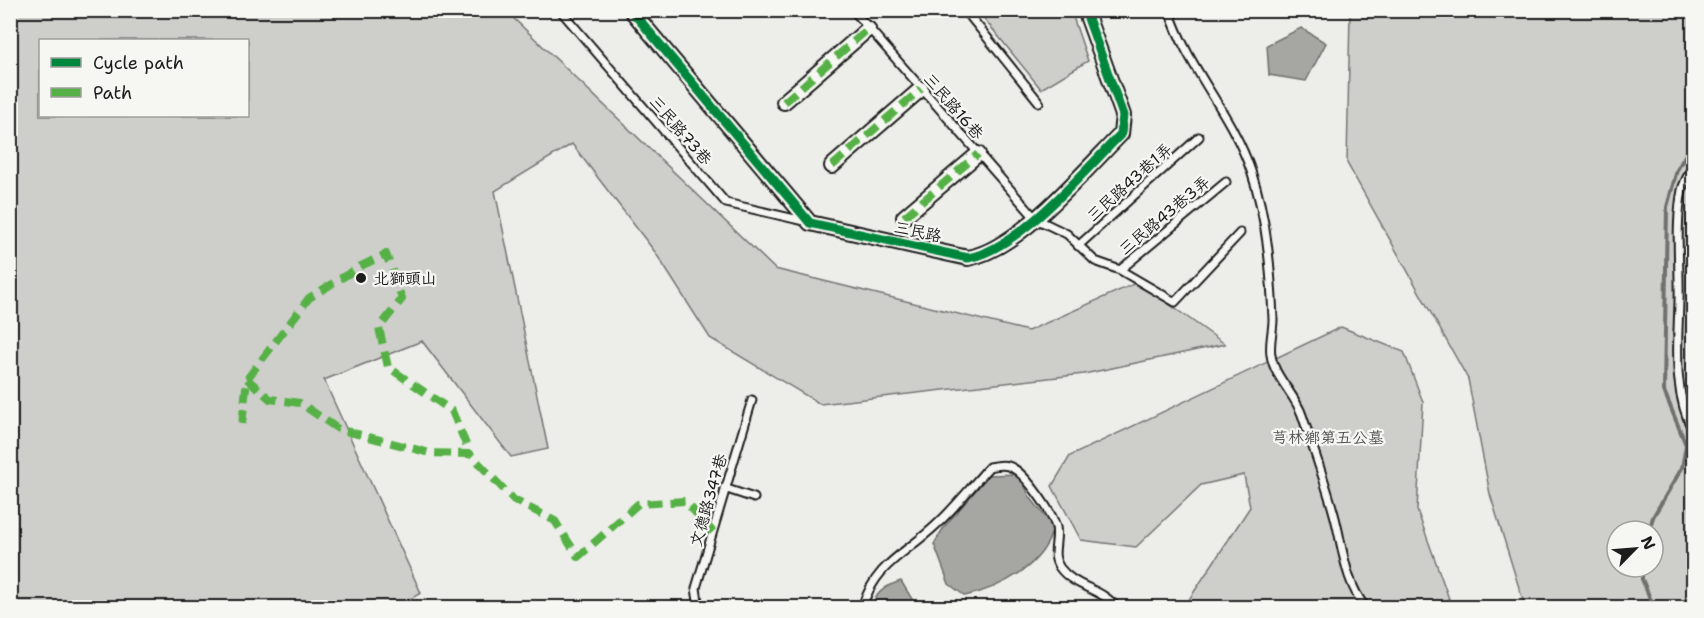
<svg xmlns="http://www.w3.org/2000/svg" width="1704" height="618" font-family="'Shantell Sans','LXGW WenKai TC',sans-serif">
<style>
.green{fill:#cececb;stroke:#757574;stroke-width:1.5;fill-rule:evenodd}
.water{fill:#a6a6a3;stroke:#6f6f6d;stroke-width:1.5}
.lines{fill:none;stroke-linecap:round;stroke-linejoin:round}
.stream{stroke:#6f6f6d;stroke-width:4}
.service-casing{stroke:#1c1c1c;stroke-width:11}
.minor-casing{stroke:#1c1c1c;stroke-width:18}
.service{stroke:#f6f6f2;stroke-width:7}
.minor{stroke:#f6f6f2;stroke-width:14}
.quiet{stroke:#55b145;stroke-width:8;stroke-dasharray:15 8;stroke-linecap:butt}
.cycleway-casing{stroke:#f6f6f2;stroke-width:13}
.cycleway{stroke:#00873e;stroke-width:9}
.poi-dot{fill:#1c1c1c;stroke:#f6f6f2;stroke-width:2}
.labels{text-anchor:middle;stroke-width:4.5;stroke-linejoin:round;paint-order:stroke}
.street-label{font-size:16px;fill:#1c1c1c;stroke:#f6f6f2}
.poi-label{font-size:16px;fill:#1c1c1c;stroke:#f6f6f2;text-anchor:start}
.park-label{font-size:16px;fill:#515151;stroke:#f6f6f2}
</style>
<rect width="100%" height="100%" fill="#edede9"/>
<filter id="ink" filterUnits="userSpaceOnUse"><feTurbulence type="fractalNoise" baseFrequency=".0167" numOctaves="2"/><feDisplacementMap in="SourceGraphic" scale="12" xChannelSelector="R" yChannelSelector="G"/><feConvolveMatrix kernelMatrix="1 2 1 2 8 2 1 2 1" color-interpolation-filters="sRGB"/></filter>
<g filter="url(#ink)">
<path class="green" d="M 10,11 L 506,11 L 775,269 L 1028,331 L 1138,282 L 1225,344 L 1084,374 L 820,404 L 710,338 L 655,252 L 572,144 L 495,191 L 548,449 L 511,457 L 422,341 L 324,380 L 421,593 L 394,608 L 11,607 ZM 40,40 L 248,40 L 248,116 L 40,116 Z
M 978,11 L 1071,11 L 1088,61 L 1041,89 Z
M 1350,11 L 1693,11 L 1693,607 L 1525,607 L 1490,494 L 1468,379 L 1347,163 ZM 1617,531 L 1653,531 L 1653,567 L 1617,567 Z
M 1341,327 L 1404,352 L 1423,402 L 1417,510 L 1452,607 L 1184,607 L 1250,507 L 1244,475 L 1201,485 L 1136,547 L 1081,540 L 1052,486 L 1070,456 Z"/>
<path class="water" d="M 1301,28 L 1326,43 L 1306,81 L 1269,75 L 1267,45 Z
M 1019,474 L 1030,497 L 1053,527 C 1045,566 1000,588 965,596 L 949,584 L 934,544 L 944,527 L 989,475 Z
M 901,581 L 915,604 L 914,607 L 872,607 C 875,593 887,585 901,581 Z"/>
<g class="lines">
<path class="stream" d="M 1649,531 L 1653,517 L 1682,468 L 1686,445 L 1664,391 L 1667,207 L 1677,170 L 1694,140
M 1642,567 L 1642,579 L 1654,608"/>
<g class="service-casing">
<path id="service" d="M 560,10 L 726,203 L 808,222
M 853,10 L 1036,219 L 1067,234 L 1095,261 L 1120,270 L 1175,302 L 1240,233
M 965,10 L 1039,102
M 1169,10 C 1188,69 1232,114 1251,171 C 1267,218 1271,270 1273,319 C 1273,331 1269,344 1271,355 C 1274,377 1295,394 1302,415 C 1313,448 1325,481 1334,514 C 1343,546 1344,581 1366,608
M 1694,164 C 1690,172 1684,181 1682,190 C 1675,226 1680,265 1679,301 C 1678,345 1672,392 1694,433
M 1078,246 L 1199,137
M 1120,270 L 1226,182
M 724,488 L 754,498
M 699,608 L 696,588 L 752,400
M 862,608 C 875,564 905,554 935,526 C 955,508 971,487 989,467 C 994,466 1002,464 1008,466 C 1023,469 1052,512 1056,527 C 1059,541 1050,555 1060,568 C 1075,588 1102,588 1117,608"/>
</g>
<g class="minor-casing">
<path id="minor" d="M 631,10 L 810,223 L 968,258 C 1019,249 1084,171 1121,134 L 1123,115 L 1085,10
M 784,102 L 868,29
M 832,166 L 921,89
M 904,217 L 978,154"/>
</g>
<use href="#service" class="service"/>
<use href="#minor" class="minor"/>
<path class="quiet" d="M 784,102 L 868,29
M 832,166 L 921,89
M 904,217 L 978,154
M 247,379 L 270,399 L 300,403 L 338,429 L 430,453 L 470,454 L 514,500 L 555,521 L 578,557 L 638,504 L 685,501 L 713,532
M 242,424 L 247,379 L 309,298 L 361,266 L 386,254 L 402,299 L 379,328 L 388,367 L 452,411 L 470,454"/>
<g class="cycleway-casing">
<path id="cycleway" d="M 631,10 L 810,223 L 968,258 C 1019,249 1084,171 1121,134 L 1123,115 L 1085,10"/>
</g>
<use href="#cycleway" class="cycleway"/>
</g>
</g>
<circle class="poi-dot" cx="361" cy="278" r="6"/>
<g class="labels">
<g class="street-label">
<text transform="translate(954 106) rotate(49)" y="6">三民路16巷</text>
<text transform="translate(681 130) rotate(49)" y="6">三民路73巷</text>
<text transform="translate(1129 182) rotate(-42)" y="6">三民路43巷1弄</text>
<text transform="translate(1164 215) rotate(-40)" y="6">三民路43巷3弄</text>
<text transform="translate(918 231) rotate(12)" y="6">三民路</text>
<text transform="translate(708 500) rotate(-74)" y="6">文德路347巷</text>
</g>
<g class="poi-label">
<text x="373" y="284">北獅頭山</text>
</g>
<g class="park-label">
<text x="1328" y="443">芎林鄉第五公墓</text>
</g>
</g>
<rect width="1704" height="618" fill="none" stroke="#f6f6f2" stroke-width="36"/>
<rect x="18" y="18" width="1668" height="582" fill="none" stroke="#1c1c1c" stroke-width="2" filter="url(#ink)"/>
<rect x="39" y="39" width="210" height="78" fill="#f6f6f2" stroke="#9f9f9c" stroke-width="1.5"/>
<rect x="51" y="58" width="30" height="9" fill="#00873e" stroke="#9f9f9c" stroke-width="1.5"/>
<text x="93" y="69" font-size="18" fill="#1c1c1c">Cycle path</text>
<rect x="51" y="88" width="30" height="9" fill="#55b145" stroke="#9f9f9c" stroke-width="1.5"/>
<text x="93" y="99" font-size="18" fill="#1c1c1c">Path</text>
<g transform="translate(1635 549) rotate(65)"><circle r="28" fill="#f6f6f2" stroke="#9f9f9c" stroke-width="1.5"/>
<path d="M0-4.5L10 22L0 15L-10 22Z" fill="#1c1c1c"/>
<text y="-9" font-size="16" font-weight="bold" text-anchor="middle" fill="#1c1c1c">N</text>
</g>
</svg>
